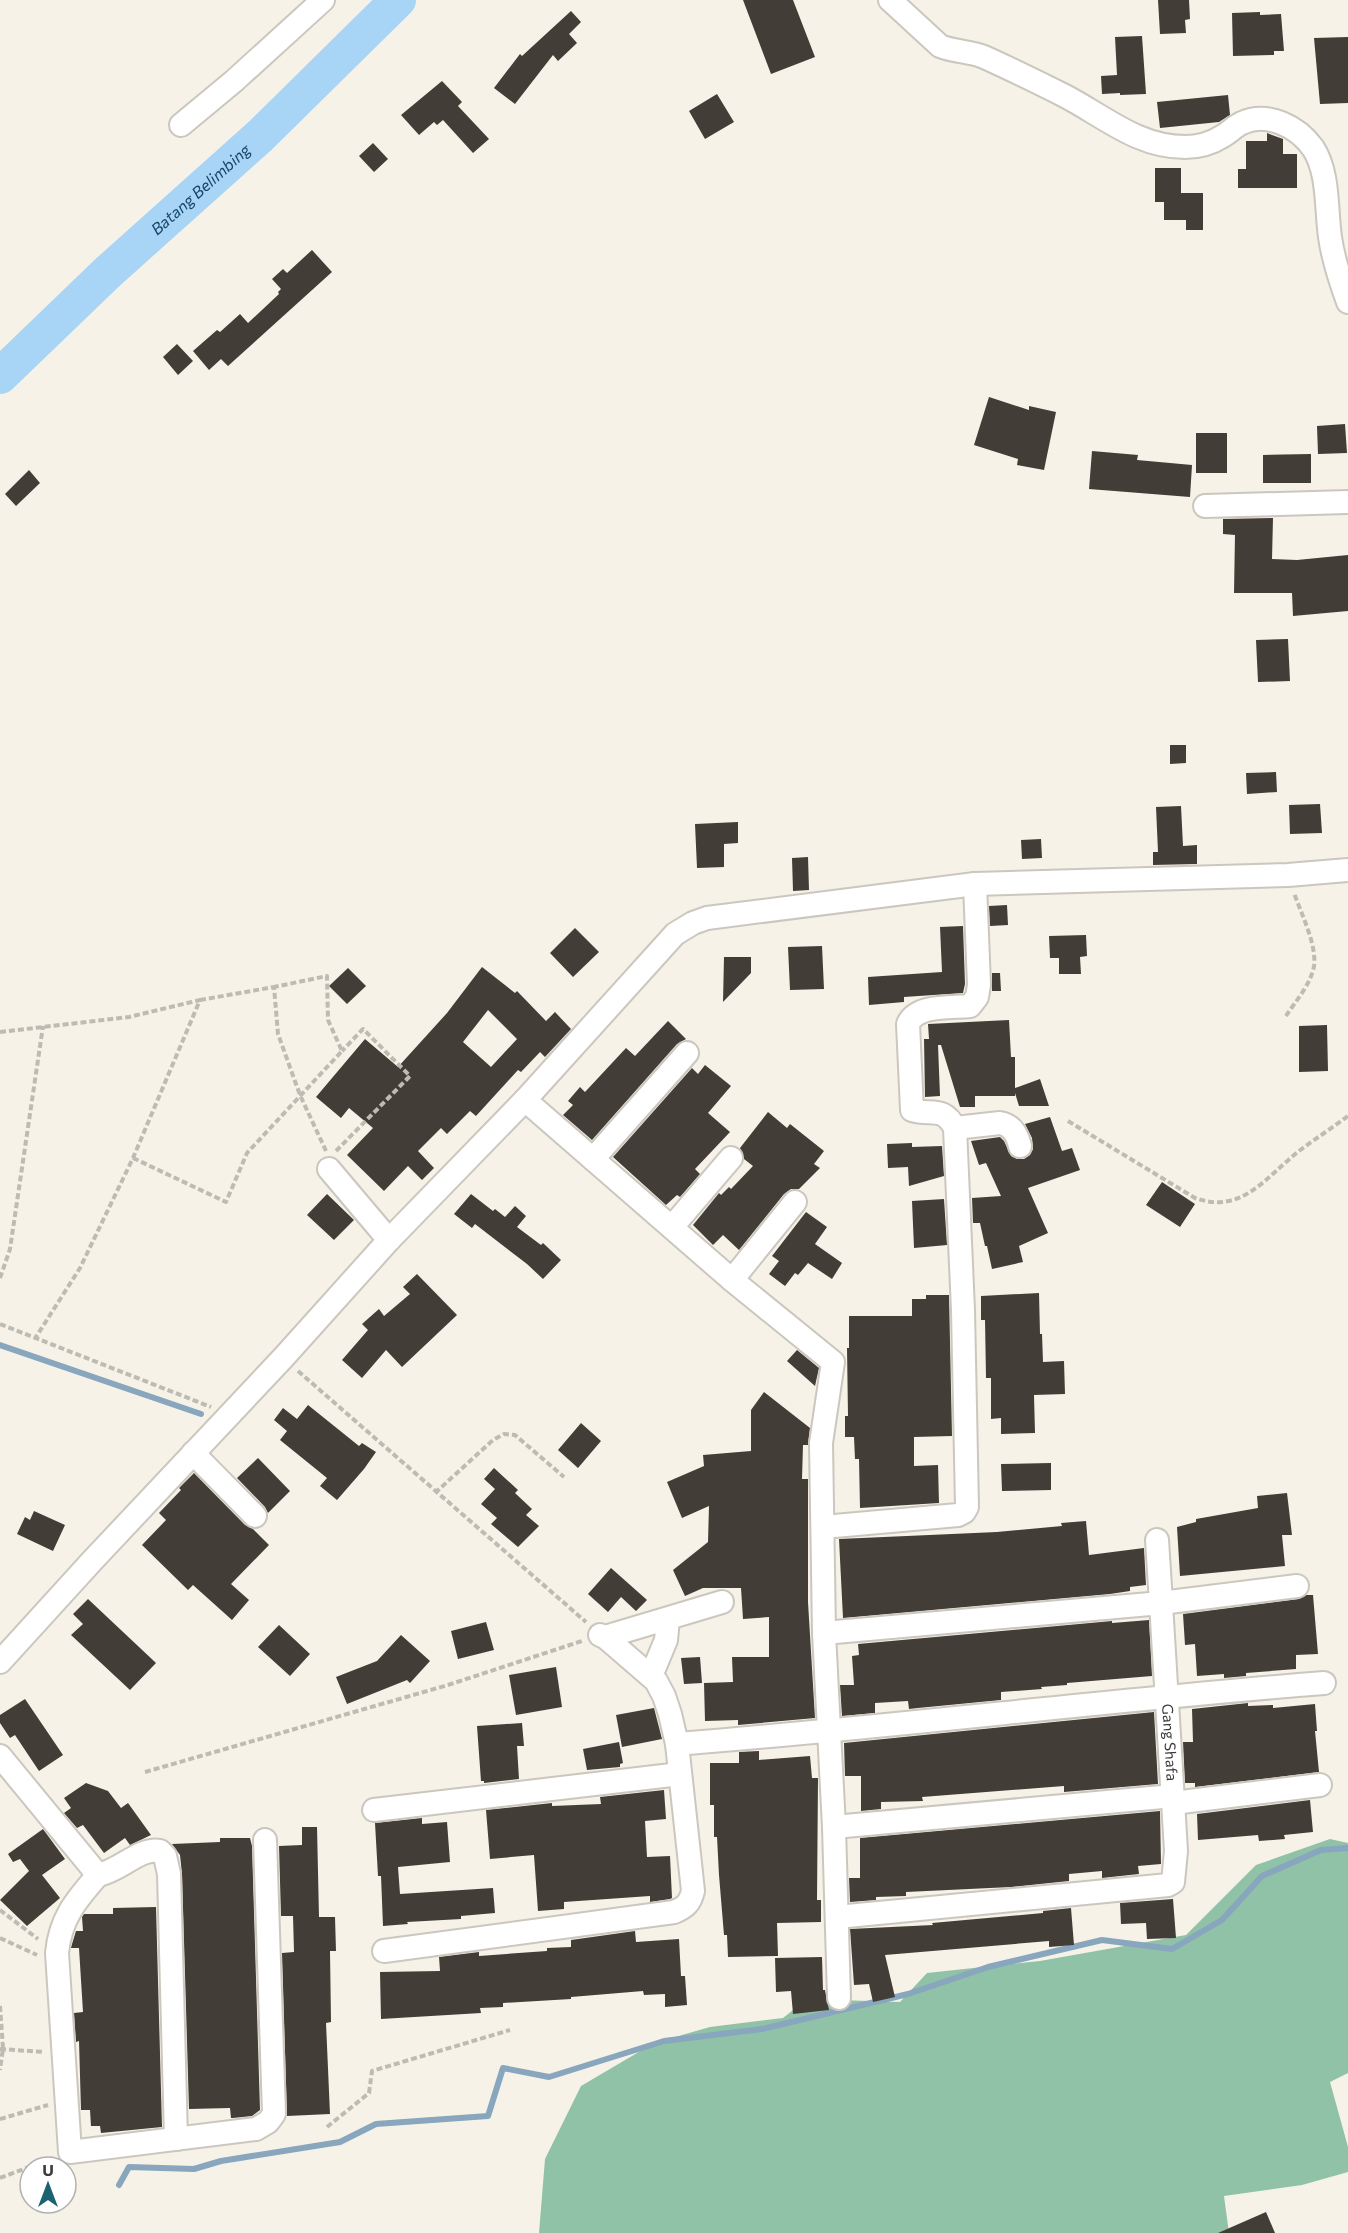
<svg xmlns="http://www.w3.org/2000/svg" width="1348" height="2233" font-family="Commissioner,sans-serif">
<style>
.forest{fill:#8fc2a6}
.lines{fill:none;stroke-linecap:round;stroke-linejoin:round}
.stream{stroke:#88a6bd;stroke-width:6}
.river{stroke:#a8d4f6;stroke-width:36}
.building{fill:#423d36;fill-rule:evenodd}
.minor-casing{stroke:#ccc7be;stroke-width:26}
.path{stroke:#bebbb3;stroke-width:4;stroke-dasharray:6 3;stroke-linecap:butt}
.minor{stroke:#fff;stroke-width:22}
.labels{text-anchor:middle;stroke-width:6;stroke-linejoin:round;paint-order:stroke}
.street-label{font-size:15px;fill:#3d3c38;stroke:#fff}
.water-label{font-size:16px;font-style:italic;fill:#144667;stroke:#fff}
</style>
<rect width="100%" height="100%" fill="#f6f2e8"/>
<path class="forest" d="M 1330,1839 L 1348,1843 L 1348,2073 L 1330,2082 L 1348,2147 L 1348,2172 L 1302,2185 L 1224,2196 L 1229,2233 L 539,2233 L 545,2159 L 581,2086 L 654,2043 L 710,2027 L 783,2018 L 807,1999 L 900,2002 L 927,1973 L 1040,1961 L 1186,1935 L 1256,1865 Z"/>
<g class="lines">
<path class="stream" d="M 0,1345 L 201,1414
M 119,2185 L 129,2167 L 194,2169 L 221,2161 L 340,2142 L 376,2124 L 488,2116 L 503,2068 L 549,2077 L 664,2041 L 762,2029 L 908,1994 L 988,1967 L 1102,1940 L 1172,1949 L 1222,1920 L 1262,1876 L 1321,1850 L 1348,1848"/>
<path class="river" id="s1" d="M 0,376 L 108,272 L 260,136 L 398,0"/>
</g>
<path class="building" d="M 743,0 L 793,0 L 815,57 L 771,74 Z
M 1158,0 L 1189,0 L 1190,19 L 1185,20 L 1186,33 L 1160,34 Z
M 571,11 L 581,22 L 569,34 L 577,43 L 558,61 L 553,55 L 515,104 L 494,88 L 520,54 L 522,56 Z
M 1260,12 L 1260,15 L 1281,14 L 1284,51 L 1274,51 L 1274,55 L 1233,56 L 1232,13 Z
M 1142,36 L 1146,94 L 1120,95 L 1120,93 L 1102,94 L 1101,76 L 1117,75 L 1115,37 Z
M 1348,37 L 1348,103 L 1320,104 L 1314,38 Z
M 442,81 L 462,102 L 458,106 L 489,139 L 473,153 L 443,120 L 437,125 L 434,122 L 419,135 L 401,115 Z
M 717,94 L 734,122 L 705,139 L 689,111 Z
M 1228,95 L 1230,115 L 1219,122 L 1160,128 L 1157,102 Z
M 1267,133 L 1283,139 L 1283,154 L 1297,154 L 1297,188 L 1238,188 L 1238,169 L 1246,169 L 1246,141 L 1267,141 Z
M 373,143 L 388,159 L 374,172 L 359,156 Z
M 1155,168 L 1181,168 L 1181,193 L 1203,193 L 1203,230 L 1186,230 L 1186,220 L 1164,220 L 1164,202 L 1155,202 Z
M 312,250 L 332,272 L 228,366 L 221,359 L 209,370 L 193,351 L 217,330 L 220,332 L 240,314 L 248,323 L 279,294 L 278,292 L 281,289 L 272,279 L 283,269 L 287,273 Z
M 177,344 L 193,361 L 178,375 L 163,357 Z
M 989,397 L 1029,410 L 1029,406 L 1056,412 L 1044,470 L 1017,465 L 1018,459 L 974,445 Z
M 1345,424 L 1347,453 L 1318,454 L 1317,426 Z
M 1196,433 L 1227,433 L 1227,473 L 1196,473 Z
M 1092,451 L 1138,455 L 1137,460 L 1192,465 L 1190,497 L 1089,489 Z
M 1311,454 L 1311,483 L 1263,483 L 1263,455 Z
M 29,470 L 40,483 L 16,506 L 5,494 Z
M 1273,518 L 1272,559 L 1297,560 L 1348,555 L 1348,611 L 1293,616 L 1292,593 L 1234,593 L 1235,535 L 1223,534 L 1223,519 Z
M 1288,639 L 1290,681 L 1258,682 L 1256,640 Z
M 1170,745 L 1186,745 L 1186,763 L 1170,764 Z
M 1276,772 L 1277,792 L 1247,794 L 1246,773 Z
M 1320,804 L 1322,833 L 1290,834 L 1289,805 Z
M 1181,806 L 1183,846 L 1197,845 L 1197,864 L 1153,865 L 1153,852 L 1158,852 L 1156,807 Z
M 738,822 L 738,843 L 724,844 L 724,867 L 697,868 L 695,824 Z
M 1041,839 L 1042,858 L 1022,859 L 1021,840 Z
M 808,857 L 809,890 L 793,891 L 792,858 Z
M 1007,905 L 1008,925 L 990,926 L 989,906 Z
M 963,926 L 965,984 L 963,993 L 904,997 L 904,1002 L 869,1005 L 868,977 L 942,972 L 940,927 Z
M 575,928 L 599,952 L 573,977 L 550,953 Z
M 1086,935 L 1087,956 L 1080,957 L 1081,974 L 1059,974 L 1059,958 L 1050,958 L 1049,936 Z
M 822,946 L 824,989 L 790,990 L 788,947 Z
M 724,957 L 751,957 L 751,973 L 723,1002 Z
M 482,967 L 515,993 L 517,991 L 546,1021 L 555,1012 L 571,1029 L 545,1057 L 540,1052 L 521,1072 L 518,1070 L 476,1116 L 470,1111 L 447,1134 L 441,1128 L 418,1151 L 434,1168 L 422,1180 L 408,1166 L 384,1191 L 347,1155 L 373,1128 L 349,1108 L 341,1118 L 316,1097 L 365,1039 L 398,1067 L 447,1013 ZM 488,1010 L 517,1039 L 491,1067 L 463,1042 Z
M 348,968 L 366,986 L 347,1004 L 329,986 Z
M 992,973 L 1000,973 L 1001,991 L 992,991 Z
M 1009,1020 L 1011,1057 L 1015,1057 L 1015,1088 L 1040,1079 L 1049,1106 L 1019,1106 L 1015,1093 L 1015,1096 L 975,1096 L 975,1107 L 960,1107 L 941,1045 L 938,1045 L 940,1096 L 925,1097 L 924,1039 L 929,1039 L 928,1024 Z
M 668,1021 L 686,1039 L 677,1044 L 592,1140 L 563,1115 L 573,1105 L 568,1101 L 580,1087 L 585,1092 L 626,1048 L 635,1056 Z
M 1327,1025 L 1328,1071 L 1299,1072 L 1299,1026 Z
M 705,1065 L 731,1086 L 708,1113 L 730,1132 L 695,1169 L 700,1174 L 680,1197 L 677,1195 L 666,1205 L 613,1157 L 692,1068 L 698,1074 Z
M 768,1112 L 787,1128 L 790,1124 L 824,1151 L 814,1164 L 820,1168 L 799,1189 L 791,1189 L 784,1194 L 739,1250 L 723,1235 L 713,1245 L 693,1225 L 719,1193 L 721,1195 L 729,1187 L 731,1189 L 753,1166 L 744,1159 L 740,1148 Z
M 1050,1117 L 1062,1151 L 1072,1148 L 1080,1170 L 1028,1188 L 1048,1233 L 1019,1246 L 1023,1262 L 992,1269 L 987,1246 L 985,1246 L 980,1223 L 973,1223 L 972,1198 L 1001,1196 L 986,1163 L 979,1165 L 971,1141 L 1000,1137 L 1004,1141 L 1011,1156 L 1017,1159 L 1024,1159 L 1030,1155 L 1033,1149 L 1032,1138 L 1025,1124 Z
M 912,1143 L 912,1147 L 942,1146 L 944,1176 L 909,1186 L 908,1167 L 888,1168 L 887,1144 Z
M 1162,1182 L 1195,1204 L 1180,1227 L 1146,1205 Z
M 327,1194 L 354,1220 L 334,1240 L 307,1215 Z
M 471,1194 L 493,1211 L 495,1209 L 505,1217 L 515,1206 L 526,1216 L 517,1227 L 541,1245 L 543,1243 L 561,1260 L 543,1279 L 527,1264 L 475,1224 L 472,1228 L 454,1214 Z
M 944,1199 L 947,1245 L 914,1248 L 912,1201 Z
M 806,1212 L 827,1227 L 815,1244 L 842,1263 L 832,1279 L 808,1263 L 798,1275 L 795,1273 L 785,1286 L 769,1274 L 779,1261 L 772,1256 Z
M 417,1274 L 457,1315 L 402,1367 L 386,1350 L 362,1378 L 342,1360 L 368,1330 L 362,1324 L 379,1309 L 384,1316 L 410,1294 L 403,1287 Z
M 1039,1293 L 1040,1334 L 1042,1334 L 1043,1362 L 1064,1361 L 1065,1394 L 1034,1395 L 1035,1433 L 1001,1434 L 1001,1418 L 991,1419 L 991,1378 L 986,1378 L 985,1320 L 981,1320 L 981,1296 Z
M 926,1295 L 949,1295 L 952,1436 L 914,1437 L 914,1466 L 938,1465 L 939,1503 L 860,1508 L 859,1459 L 855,1459 L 854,1437 L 845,1437 L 845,1416 L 848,1416 L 847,1348 L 849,1348 L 849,1316 L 912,1316 L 912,1299 L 926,1299 Z
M 797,1350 L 819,1368 L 815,1386 L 787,1361 Z
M 764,1392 L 810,1428 L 808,1445 L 803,1445 L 802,1479 L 808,1479 L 808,1602 L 815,1718 L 738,1725 L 738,1720 L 705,1721 L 704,1683 L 733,1682 L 732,1657 L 769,1657 L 769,1617 L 743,1619 L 741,1588 L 703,1588 L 685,1596 L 673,1570 L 708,1542 L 709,1506 L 682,1518 L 667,1482 L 704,1466 L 703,1455 L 751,1451 L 751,1410 Z
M 308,1405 L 359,1446 L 362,1443 L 376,1452 L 364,1469 L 337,1500 L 320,1486 L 327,1478 L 280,1440 L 287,1431 L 274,1420 L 283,1408 L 297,1419 Z
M 581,1423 L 601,1441 L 578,1468 L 558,1450 Z
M 258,1458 L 290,1491 L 268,1513 L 265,1507 L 237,1478 Z
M 1051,1463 L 1051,1490 L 1002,1491 L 1001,1464 Z
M 494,1468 L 518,1490 L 515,1493 L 532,1509 L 526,1515 L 539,1526 L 518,1547 L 491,1524 L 497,1518 L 481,1504 L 495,1489 L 484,1479 Z
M 194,1473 L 245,1525 L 253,1529 L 269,1545 L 231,1584 L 249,1600 L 232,1620 L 193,1585 L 188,1590 L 142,1545 L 166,1520 L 159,1513 L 181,1490 L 179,1488 Z
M 1287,1493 L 1292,1535 L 1282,1535 L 1285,1566 L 1180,1576 L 1177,1527 L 1196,1522 L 1196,1519 L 1258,1508 L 1257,1496 Z
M 34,1511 L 65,1525 L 53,1551 L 17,1534 L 25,1517 L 30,1520 Z
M 1086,1521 L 1089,1555 L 1144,1548 L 1146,1585 L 1130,1587 L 1130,1591 L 1110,1594 L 843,1618 L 839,1539 L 997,1532 L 1062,1526 L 1061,1523 Z
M 611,1568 L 647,1600 L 636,1611 L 621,1597 L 608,1612 L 588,1594 Z
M 1306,1595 L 1313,1595 L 1318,1654 L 1296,1655 L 1296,1669 L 1246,1673 L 1246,1676 L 1224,1678 L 1224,1674 L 1197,1676 L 1195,1644 L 1185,1645 L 1183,1614 L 1299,1599 Z
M 88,1599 L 156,1663 L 130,1690 L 71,1635 L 83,1624 L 73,1614 Z
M 1149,1620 L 1152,1676 L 1067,1683 L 1067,1685 L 1041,1687 L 1042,1689 L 1001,1692 L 1001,1700 L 918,1708 L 909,1709 L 908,1701 L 875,1703 L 875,1713 L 842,1716 L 840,1685 L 854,1685 L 852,1656 L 859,1655 L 858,1644 L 1112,1621 L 1112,1623 Z
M 486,1622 L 494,1650 L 458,1659 L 451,1631 Z
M 279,1625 L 310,1654 L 290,1676 L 258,1647 Z
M 401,1635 L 430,1661 L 410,1683 L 407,1680 L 347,1704 L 336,1677 L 377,1661 Z
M 700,1657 L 702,1683 L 684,1684 L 681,1658 Z
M 556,1667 L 562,1707 L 516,1715 L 509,1675 Z
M 25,1699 L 63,1755 L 39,1771 L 15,1735 L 10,1738 L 0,1723 L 0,1715 Z
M 1248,1703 L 1248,1706 L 1273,1705 L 1273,1708 L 1315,1704 L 1317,1731 L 1315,1731 L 1319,1772 L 1195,1787 L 1195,1783 L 1185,1783 L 1183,1742 L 1193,1742 L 1192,1709 Z
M 654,1708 L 662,1739 L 622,1747 L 616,1715 Z
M 1154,1712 L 1158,1784 L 1064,1792 L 1064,1786 L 922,1797 L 923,1801 L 881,1802 L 881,1809 L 861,1811 L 861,1776 L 845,1776 L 844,1743 Z
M 522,1723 L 524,1746 L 517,1746 L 519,1779 L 484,1783 L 484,1781 L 481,1781 L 477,1726 Z
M 619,1742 L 623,1763 L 620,1764 L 620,1767 L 587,1770 L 583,1749 Z
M 759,1751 L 759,1760 L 810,1756 L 812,1778 L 818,1778 L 817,1900 L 821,1900 L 821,1922 L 777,1923 L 778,1956 L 728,1957 L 727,1935 L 724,1935 L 719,1875 L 717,1837 L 714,1837 L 714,1805 L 710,1805 L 710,1763 L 739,1763 L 739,1752 Z
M 86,1783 L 108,1791 L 121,1808 L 128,1803 L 151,1835 L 130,1845 L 125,1838 L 104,1853 L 83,1825 L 77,1828 L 64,1813 L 71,1808 L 64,1798 Z
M 664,1790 L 666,1819 L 645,1821 L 647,1857 L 670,1856 L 672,1898 L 670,1899 L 650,1902 L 650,1896 L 564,1902 L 564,1909 L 538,1911 L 534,1855 L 490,1859 L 486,1810 L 552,1803 L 552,1806 L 601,1804 L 600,1797 Z
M 1310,1800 L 1313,1832 L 1284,1835 L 1285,1839 L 1259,1841 L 1258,1835 L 1198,1840 L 1197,1814 Z
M 1160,1811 L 1161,1864 L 1138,1866 L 1139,1874 L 1102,1878 L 1102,1871 L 1069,1874 L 1069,1881 L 1011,1887 L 906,1892 L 906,1896 L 876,1897 L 876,1900 L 850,1902 L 849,1878 L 860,1878 L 860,1838 Z
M 422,1818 L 422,1824 L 447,1822 L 450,1862 L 398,1867 L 400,1894 L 493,1888 L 495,1913 L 461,1916 L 461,1919 L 407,1922 L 408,1924 L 383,1926 L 381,1876 L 378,1876 L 375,1823 Z
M 302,1827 L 317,1827 L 319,1917 L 335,1917 L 336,1951 L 330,1951 L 331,2022 L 326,2023 L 330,2114 L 287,2116 L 282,1953 L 294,1952 L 293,1916 L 281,1916 L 279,1846 L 302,1845 Z
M 43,1829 L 65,1859 L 42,1875 L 60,1898 L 27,1926 L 0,1900 L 29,1871 L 20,1859 L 13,1862 L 8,1854 Z
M 220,1838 L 250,1838 L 252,1846 L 260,2110 L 252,2116 L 233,2118 L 231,2118 L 230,2108 L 189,2109 L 182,1874 L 180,1855 L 172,1844 L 220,1842 Z
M 1173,1899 L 1176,1938 L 1147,1939 L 1146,1923 L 1121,1924 L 1120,1903 Z
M 156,1907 L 162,2127 L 101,2133 L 100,2126 L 91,2126 L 90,2110 L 81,2110 L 79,2041 L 76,2042 L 74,2013 L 83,2012 L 79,1948 L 71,1948 L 72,1944 L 76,1931 L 83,1931 L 82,1917 L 84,1914 L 113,1914 L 113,1908 Z
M 1071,1908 L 1074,1945 L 1049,1947 L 1049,1941 L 885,1955 L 895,1997 L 873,2002 L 869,1984 L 854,1985 L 850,1929 L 933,1925 L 932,1923 L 1043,1913 L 1043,1911 Z
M 635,1931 L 636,1942 L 679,1939 L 681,1976 L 685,1976 L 687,2005 L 665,2007 L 665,1994 L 644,1995 L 643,1991 L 571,1997 L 571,1999 L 503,2003 L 503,2007 L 480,2008 L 481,2013 L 381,2019 L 380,1972 L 440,1971 L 439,1957 L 479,1952 L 479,1956 L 547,1951 L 547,1948 L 571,1947 L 571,1940 Z
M 822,1957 L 823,1990 L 825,1990 L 829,2010 L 793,2014 L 791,1991 L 776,1992 L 775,1958 Z
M 1266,2212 L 1275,2233 L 1218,2233 Z"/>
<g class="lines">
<g class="minor-casing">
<g id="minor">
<path d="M 890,0 L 940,46 C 954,52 970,51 984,57 C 1011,69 1039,83 1065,96 C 1105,117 1138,147 1185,147 C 1198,147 1212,143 1223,136 C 1230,132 1235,126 1242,123 C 1268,111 1298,127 1313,148 C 1329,172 1326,209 1330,237 C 1333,259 1340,280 1348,302"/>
<path d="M 181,125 L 234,81 L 323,0"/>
<path d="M 1205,506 L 1348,502"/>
<path d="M 525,1100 L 732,1280 L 833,1362 L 821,1443 L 824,1633 L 834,1827 L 839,1998"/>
<path d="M 955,1128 L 1000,1123 C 1012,1125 1017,1134 1020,1146"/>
<path d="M 593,1159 L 687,1053"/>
<path d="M 329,1169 L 389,1240"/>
<path d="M 672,1227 L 731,1158"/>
<path d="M 732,1280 L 795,1202"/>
<path d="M 193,1453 L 255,1516"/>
<path d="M 823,1527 L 958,1515 L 964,1512 L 967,1507 L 963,1310 L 955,1128 C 943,1105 931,1116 912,1110 L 908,1024 C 917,1004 951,1008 970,1006 L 977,997 L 979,985 L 975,884"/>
<path d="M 1157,1540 L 1161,1603 L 1297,1586"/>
<path id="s2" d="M 824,1633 L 1161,1603 L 1176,1851 L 1173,1882 L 1168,1885 L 837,1917"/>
<path d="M 605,1637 L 722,1602"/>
<path d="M 0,1662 L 92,1561 L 283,1358 L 389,1240 L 525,1100 L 675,934 L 693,923 L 707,918 L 975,884 L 1288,875 L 1348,870"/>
<path d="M 651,1676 L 666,1640 L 668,1619"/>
<path d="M 677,1744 C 893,1727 1108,1700 1324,1683"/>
<path d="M 0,1756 L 98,1875 C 120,1871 140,1847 160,1851 L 165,1856 L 169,1874 L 176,2139"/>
<path d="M 1173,1803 L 1320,1785"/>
<path d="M 374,1810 L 680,1774"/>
<path d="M 834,1827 L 1173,1796"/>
<path d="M 98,1875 C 76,1900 60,1919 57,1953 L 70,2152 L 256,2129 L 268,2122 L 274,2114 L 265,1840"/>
<path d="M 384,1951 L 674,1912 C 686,1907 690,1903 693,1891 L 677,1744 L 670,1714 L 664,1696 L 656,1681 L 605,1637 L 600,1635"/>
</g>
</g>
<path class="path" d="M 200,1000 L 274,987 L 278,1034 L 300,1095 L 326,1151
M 1286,1016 C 1295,1002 1311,984 1314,966 C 1317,945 1301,913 1294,893
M 0,1032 L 129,1017 L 200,1000 L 133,1158 L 80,1268 L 36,1337
M 1068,1121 L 1195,1198 C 1242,1215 1266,1177 1299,1151 C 1315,1139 1332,1128 1348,1116
M 336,1151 L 410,1076 L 363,1029 L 342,1051
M 133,1158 L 226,1202 L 247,1153 L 342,1051 L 328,1020 L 327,976 L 274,987
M 0,1278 L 10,1249 L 43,1026
M 0,1324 L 211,1407
M 298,1371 L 586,1622
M 435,1493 L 493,1440 L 504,1434 L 515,1435 L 564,1477
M 145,1772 L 448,1685 L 582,1641
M 0,1910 L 38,1939
M 0,1938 L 37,1955
M 0,2006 L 3,2048 L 0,2070
M 0,2049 L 44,2052
M 0,2119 L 48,2105
M 327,2127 L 369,2093 L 372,2071 L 510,2030
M 0,2178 L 53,2158"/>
<use href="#minor" class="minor"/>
</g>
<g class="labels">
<g class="street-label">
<text dy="5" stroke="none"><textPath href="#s2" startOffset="478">Gang Shafa</textPath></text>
</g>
<g class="water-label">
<text dy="6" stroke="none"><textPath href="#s1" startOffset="274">Batang Belimbing</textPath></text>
</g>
</g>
<g transform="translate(48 2185)"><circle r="28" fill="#ffffff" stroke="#b1b1af" stroke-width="1.5"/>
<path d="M0-4.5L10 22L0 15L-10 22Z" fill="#1b6272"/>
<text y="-9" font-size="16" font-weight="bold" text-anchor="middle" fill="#3d3c38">U</text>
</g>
</svg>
